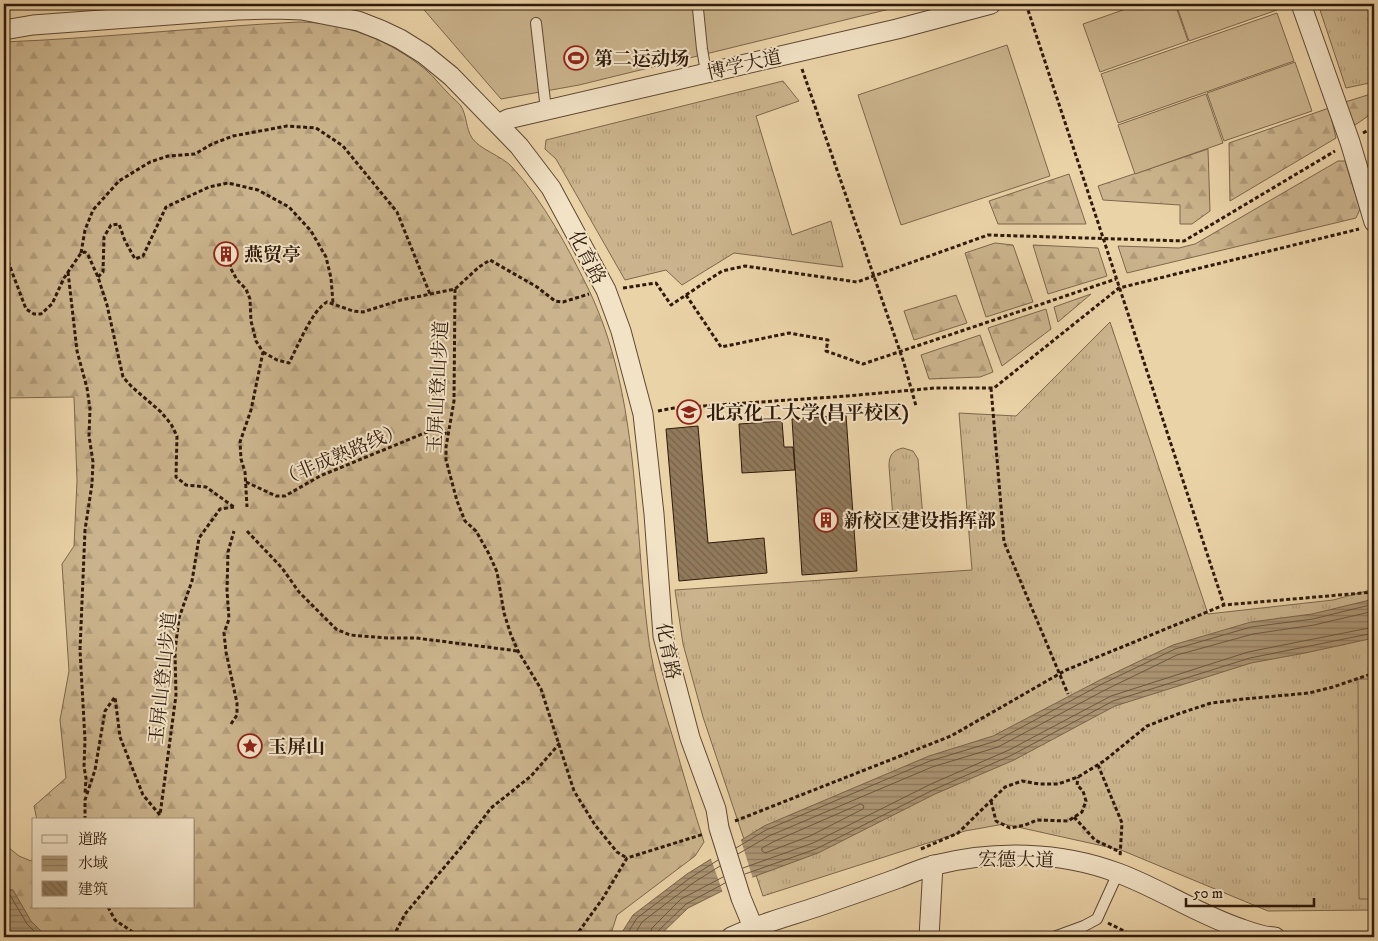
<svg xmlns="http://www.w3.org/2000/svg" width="1378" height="941" font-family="'IM FELL DW Pica','Noto Serif SC',serif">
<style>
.grass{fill:url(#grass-tufts);stroke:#7d674c}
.forest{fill:url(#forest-firs);stroke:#7d674c}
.garden{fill:#cbb48d;stroke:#7d674c}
.water{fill:url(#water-rules);stroke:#796348}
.pier{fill:#ebd3a8}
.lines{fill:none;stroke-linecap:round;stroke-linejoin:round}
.shore{stroke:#6d573e;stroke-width:1}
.building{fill:url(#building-back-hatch);stroke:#2f1a0a}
.lane-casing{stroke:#5e4832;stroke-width:12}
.street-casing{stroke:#5e4832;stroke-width:21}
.path{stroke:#2f1a0a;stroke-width:3;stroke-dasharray:4 2.5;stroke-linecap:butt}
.lane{stroke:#f2e2c6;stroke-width:10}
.street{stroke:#f2e2c6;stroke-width:19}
.labels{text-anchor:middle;stroke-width:4;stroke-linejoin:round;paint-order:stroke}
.poi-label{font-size:19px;font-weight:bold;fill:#2f1a0a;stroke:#f2e2c6;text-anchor:start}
.street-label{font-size:19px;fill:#2f1a0a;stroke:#f2e2c6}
</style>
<defs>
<pattern id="grass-tufts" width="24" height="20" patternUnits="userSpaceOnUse" patternTransform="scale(1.25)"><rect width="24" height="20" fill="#cbb48d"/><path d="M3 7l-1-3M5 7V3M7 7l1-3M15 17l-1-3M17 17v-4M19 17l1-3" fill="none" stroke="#af9a78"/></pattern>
<pattern id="forest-firs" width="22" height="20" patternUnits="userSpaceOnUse" patternTransform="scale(1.25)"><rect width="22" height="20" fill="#cbb48d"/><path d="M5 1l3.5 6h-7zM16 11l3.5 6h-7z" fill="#af9a78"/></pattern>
<pattern id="water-rules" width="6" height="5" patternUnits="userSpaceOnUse" patternTransform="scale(1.25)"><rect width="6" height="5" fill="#ab9472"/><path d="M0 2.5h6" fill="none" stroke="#8c785c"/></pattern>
<pattern id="building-back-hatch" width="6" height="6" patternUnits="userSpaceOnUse" patternTransform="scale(1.25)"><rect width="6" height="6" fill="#917a5c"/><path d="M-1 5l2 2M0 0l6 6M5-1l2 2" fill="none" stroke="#77634a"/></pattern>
</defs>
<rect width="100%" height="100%" fill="#ebd3a8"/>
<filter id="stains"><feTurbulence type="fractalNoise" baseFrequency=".004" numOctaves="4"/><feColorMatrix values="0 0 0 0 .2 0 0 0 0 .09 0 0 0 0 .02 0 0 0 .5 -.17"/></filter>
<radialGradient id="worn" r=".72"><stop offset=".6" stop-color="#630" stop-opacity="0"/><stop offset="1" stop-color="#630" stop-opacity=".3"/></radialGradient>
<path class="grass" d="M 1318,4 L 1374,4 L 1374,82 L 1346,88 Z
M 783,81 L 799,101 L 756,116 L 792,235 L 831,221 L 843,267 L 734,253 L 682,285 L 666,270 L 625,280 L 556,159 L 545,149 L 546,140 Z
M 1110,322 L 1208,614 L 1333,600 L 1374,589 L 1374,910 L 1268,911 L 1121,850 L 1004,824 L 965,831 L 763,896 L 703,717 L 683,644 L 675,590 L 972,570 L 959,413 L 1016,416 Z
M 903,448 L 913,451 L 918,459 L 923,518 L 915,528 L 906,530 L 897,525 L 893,518 L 889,466 C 889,455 893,450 903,448 Z"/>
<path class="forest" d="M 299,22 C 345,22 391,41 426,70 C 434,77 440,85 447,92 C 451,97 457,101 461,106 C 467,116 466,129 472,138 C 479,149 502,156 512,167 C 544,202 567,246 588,288 C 641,398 633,524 649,642 C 654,675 663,706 673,738 C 683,773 693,808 704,842 L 695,856 L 617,915 L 610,937 L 4,937 L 4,844 L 19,856 L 31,861 L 34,856 L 34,907 L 194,907 L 194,820 L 37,820 L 34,806 L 66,778 L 60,720 L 69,671 L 62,564 L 74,546 L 77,481 L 74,397 L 4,398 L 4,42 C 103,38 201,27 299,22 Z
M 1374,93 L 1374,112 L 1355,125 L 1342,103 Z
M 1329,108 L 1336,138 L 1230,201 L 1229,143 Z
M 1208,149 L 1210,211 L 1192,224 L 1180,224 L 1180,205 L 1103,200 L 1098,186 Z
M 1338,161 L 1345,161 L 1360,209 L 1356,218 L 1127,273 L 1118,246 L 1179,248 L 1195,244 Z
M 1069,174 L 1086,224 L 998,224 L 989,201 Z
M 995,243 L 1013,245 L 1033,302 L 986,317 L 965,253 Z
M 1033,245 L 1098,248 L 1107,276 L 1048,294 Z
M 1091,294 L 1058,322 L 1054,307 Z
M 956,295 L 967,323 L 914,340 L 904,311 Z
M 1046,309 L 1051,329 L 1002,366 L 988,328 Z
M 980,335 L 993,372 L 980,377 L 929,379 L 921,355 Z"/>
<path class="garden" d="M 419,4 L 910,4 L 579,85 L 501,99 Z
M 1140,4 L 1175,4 L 1188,41 L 1100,72 L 1083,24 Z
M 1176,4 L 1275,4 L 1277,10 L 1189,41 Z
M 1277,13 L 1294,61 L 1118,123 L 1101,74 Z
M 1007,45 L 1050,176 L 901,225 L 858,95 Z
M 1295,62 L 1312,111 L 1224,141 L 1207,93 Z
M 1206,94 L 1223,143 L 1135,174 L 1118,125 Z
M 1358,679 L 1374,679 L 1374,899 L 1359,899 Z"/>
<path class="water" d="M 1374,599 L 1374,638 L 1305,653 L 1251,663 L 1115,706 L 1014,760 L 935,794 L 818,853 L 742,881 L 688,908 L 658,937 L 619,937 L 633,915 L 687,874 L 764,826 L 929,756 L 993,736 L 1100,680 L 1173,645 L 1251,622 L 1312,614 Z
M 4,889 L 13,890 L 31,921 L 47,937 C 39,937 25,940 18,937 C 0,930 4,904 4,889 Z"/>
<path class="pier" d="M 740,837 L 753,879 L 723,893 L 710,856 Z"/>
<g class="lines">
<path class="shore" d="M 861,804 L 864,806 L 863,809 L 810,836 L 765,853 L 762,851 L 762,848 L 773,842 Z
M 736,848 L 766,830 L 930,761 L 996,741 L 1102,684 L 1175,649 L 1251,627 L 1313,619 L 1374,604
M 738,854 L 769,836 L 932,767 L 998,747 L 1105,690 L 1177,655 L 1253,634 L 1314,625 L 1374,611
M 743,868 L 813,843 L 931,784 L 1009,750 L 1111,696 L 1248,652 L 1374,627
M 745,874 L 816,849 L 933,790 L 1012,755 L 1113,701 L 1250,658 L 1374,633
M 4,894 L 10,895 L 27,924 L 40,937
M 625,937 L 637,918 L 690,878 L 718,860
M 633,937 L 642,922 L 693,883 L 720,866
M 649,937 L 652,928 L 681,899 L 723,877
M 655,937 L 657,932 L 686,904 L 725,883"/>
</g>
<path class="building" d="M219 254a7 7 0 1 1 14 0a7 7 0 1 1-14 0Z
M 846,415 L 857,571 L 802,575 L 792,419 Z
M 782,421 L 784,447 L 793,447 L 795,470 L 742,473 L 739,424 Z
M 698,426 L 708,543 L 764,538 L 767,573 L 679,581 L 666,429 Z"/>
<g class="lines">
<g class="lane-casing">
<path id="lane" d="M 698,9 L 702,49 L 706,72
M 536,23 L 546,110
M 1054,937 L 1084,926 L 1097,919 L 1118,873"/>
</g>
<g class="street-casing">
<path id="street" d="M 1301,4 L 1350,142 L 1374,222
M 4,30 L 33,25 L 238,10 L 274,9 L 302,10 L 358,21 L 381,30 L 400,39 L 424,54 L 451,76 L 519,146 L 551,188 L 606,290 L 621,331 L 643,414 L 654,514 L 663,636 L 690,738 L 716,809 L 719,828 L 741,898 L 753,927
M 499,124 L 508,119 L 897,29 L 991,4
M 731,937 C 763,922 798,914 831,902 C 854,894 877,886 899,878 C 911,873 923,868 935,865 C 994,850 1060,851 1118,873 C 1161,889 1199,915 1242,929 C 1253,933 1264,937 1275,937
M 929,937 L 933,865"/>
</g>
<path class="path" d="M 1026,4 L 1224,605
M 802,69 L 904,363 L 916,406
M 1363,133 L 1374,127
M 81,253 L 85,230 L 93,210 L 119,181 L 150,162 L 168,156 L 195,154 L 212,144 L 233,136 L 287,126 L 316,128 L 343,146 L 397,212 L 430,294
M 4,256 L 9,264 L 26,309 L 34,314 L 41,314 L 52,304 L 64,278 L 81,253 L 85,252 L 88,255 L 98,277 L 107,305 L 123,377 L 132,387 L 161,412 L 171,424 L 177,436 L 176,477 L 186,485 L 206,487 L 234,507
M 228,257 L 231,263 L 230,267 L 237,280 L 246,289 L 250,299 L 251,321 L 256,341 L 263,352 L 251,410 L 240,442 L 241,459 L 245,472 L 247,507
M 68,272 L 77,351 L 87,388 L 90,409 L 89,436 L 93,462 L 92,484 L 85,530 L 80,650 L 85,740 L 84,767 L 86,778 L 85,794
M 98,277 L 103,272 L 104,237 L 111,225 L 119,224 L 125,241 L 135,259 L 143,256 L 166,207 L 209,187 L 228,183 L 258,190 L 289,207 L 311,231 L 326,257 L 331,278 L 333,303
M 623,288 L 656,283 L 671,305 L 722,271 L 745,266 L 857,282 L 988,235 L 1184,241 L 1335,151
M 455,289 L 454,401 L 446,447 L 446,460 L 457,501 L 465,521 L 476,531 L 489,554 L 497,572 L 504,613 L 511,635 L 518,651 L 541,689 L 574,791 L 595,825 L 617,852 L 627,858
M 686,295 L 721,347 L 789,333 L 828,340 L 826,351 L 863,364 L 1116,279
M 263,352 L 277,360 L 289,363 C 297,348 312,310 327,302 L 353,311 L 363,312 L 401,300 L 455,289 L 479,267 L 490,260 L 537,287 L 555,301 L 563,302 L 589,294
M 991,388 L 1004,542 L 1068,694
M 658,411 L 674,408 L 847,396 L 935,388 L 994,388 L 1119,288 L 1359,229
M 246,482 L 276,496 L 285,496 L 320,476 L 432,430 L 448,434
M 247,531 L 282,568 L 299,592 L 336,629 L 350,635 L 387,638 L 416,638 L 518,651
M 231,724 L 237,715 L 237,703 L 226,652 L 224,633 L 229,619 L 227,590 L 228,552 L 234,531
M 1098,765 L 1122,823 L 1120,857
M 991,801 L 996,821 L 1010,828 L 1025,825 L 1037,820 L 1068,821 L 1082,812 L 1086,801 L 1083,791 L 1077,785 L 1078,777
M 1074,817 L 1095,840 L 1120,852
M 85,820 L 85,800 L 95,770 L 105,711 L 115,697 L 120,737 L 143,795 L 160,815 L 176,695 L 175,651 L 179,618 L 192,581 L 199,538 L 220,509 L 234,507
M 735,821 L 951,736 L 1066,670 L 1224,605 L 1374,592
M 921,849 L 958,833 L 1005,787 L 1022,781 L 1039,784 L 1058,784 L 1078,777 L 1104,761 L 1147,726 L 1178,714 L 1211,703 L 1244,699 L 1309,693 L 1333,687 L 1374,673
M 108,907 L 115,920 L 140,937
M 1108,923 L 1136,937
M 393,937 L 405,914 L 463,845 L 491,808 L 531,776 L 560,743
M 575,937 L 603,898 L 627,858 L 704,834
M 804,937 L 804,935"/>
<use href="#lane" class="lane"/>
<use href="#street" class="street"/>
</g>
<defs>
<g id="stadium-ring" transform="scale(1.25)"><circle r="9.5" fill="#f2e2c6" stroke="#8f2418" stroke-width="1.5"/><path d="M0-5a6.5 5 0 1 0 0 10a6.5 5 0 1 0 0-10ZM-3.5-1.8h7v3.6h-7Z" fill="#8f2418"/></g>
<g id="building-ring" transform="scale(1.25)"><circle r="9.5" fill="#f2e2c6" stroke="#8f2418" stroke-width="1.5"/><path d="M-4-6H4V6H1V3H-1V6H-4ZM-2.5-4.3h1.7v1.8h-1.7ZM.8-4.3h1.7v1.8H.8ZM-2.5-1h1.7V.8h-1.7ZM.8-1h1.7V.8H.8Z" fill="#8f2418"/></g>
<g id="university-ring" transform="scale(1.25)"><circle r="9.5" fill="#f2e2c6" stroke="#8f2418" stroke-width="1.5"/><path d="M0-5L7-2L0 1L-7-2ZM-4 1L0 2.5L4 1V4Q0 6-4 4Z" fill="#8f2418"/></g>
<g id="sight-ring" transform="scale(1.25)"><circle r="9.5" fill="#f2e2c6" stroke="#8f2418" stroke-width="1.5"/><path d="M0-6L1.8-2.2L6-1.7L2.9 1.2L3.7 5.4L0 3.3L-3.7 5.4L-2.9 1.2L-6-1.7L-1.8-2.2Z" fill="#8f2418"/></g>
</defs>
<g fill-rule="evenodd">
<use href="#stadium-ring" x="576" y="58"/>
<use href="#building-ring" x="226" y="254"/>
<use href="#university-ring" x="689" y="412"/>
<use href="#building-ring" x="826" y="520"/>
<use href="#sight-ring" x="250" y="746"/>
</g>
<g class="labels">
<g class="poi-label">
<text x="594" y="65">第二运动场</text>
<text x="244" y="261">燕贸亭</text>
<text x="706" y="419">北京化工大学(昌平校区)</text>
<text x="844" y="527">新校区建设指挥部</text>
<text x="268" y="753">玉屏山</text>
</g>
<g class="street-label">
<text transform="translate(744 64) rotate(-13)" y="7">博学大道</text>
<text transform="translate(588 257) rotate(62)" y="7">化育路</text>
<text transform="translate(437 387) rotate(-87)" y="7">玉屏山登山步道</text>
<text transform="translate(341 454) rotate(-23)" y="7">（非成熟路线）</text>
<text transform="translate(669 651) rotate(79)" y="7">化育路</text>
<text transform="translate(162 678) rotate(-84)" y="7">玉屏山登山步道</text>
<text transform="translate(1016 859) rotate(1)" y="7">宏德大道</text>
</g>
</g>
<rect width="1378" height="941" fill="none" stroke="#ebd3a8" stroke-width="20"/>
<rect x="5" y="5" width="1368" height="931" fill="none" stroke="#2f1a0a" stroke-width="2.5"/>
<rect x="10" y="10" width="1358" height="921" fill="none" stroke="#2f1a0a"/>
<rect x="32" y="818" width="162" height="90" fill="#f2e2c6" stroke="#a4927b"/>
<rect x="42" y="835" width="25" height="8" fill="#f2e2c6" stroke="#a4927b"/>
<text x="78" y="844" font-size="15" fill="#2f1a0a">道路</text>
<rect x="42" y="856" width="25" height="15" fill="url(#water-rules)" stroke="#a4927b"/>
<text x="78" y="868" font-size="15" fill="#2f1a0a">水域</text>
<rect x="42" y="881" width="25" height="15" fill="url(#building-back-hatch)" stroke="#a4927b"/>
<text x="78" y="894" font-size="15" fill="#2f1a0a">建筑</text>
<path d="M1186 898v8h128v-8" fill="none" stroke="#2f1a0a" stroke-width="2.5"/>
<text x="1193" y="898" font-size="15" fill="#2f1a0a" stroke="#f2e2c6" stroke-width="4" paint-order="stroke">50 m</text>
<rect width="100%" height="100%" filter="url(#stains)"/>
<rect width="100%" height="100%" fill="url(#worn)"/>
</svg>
